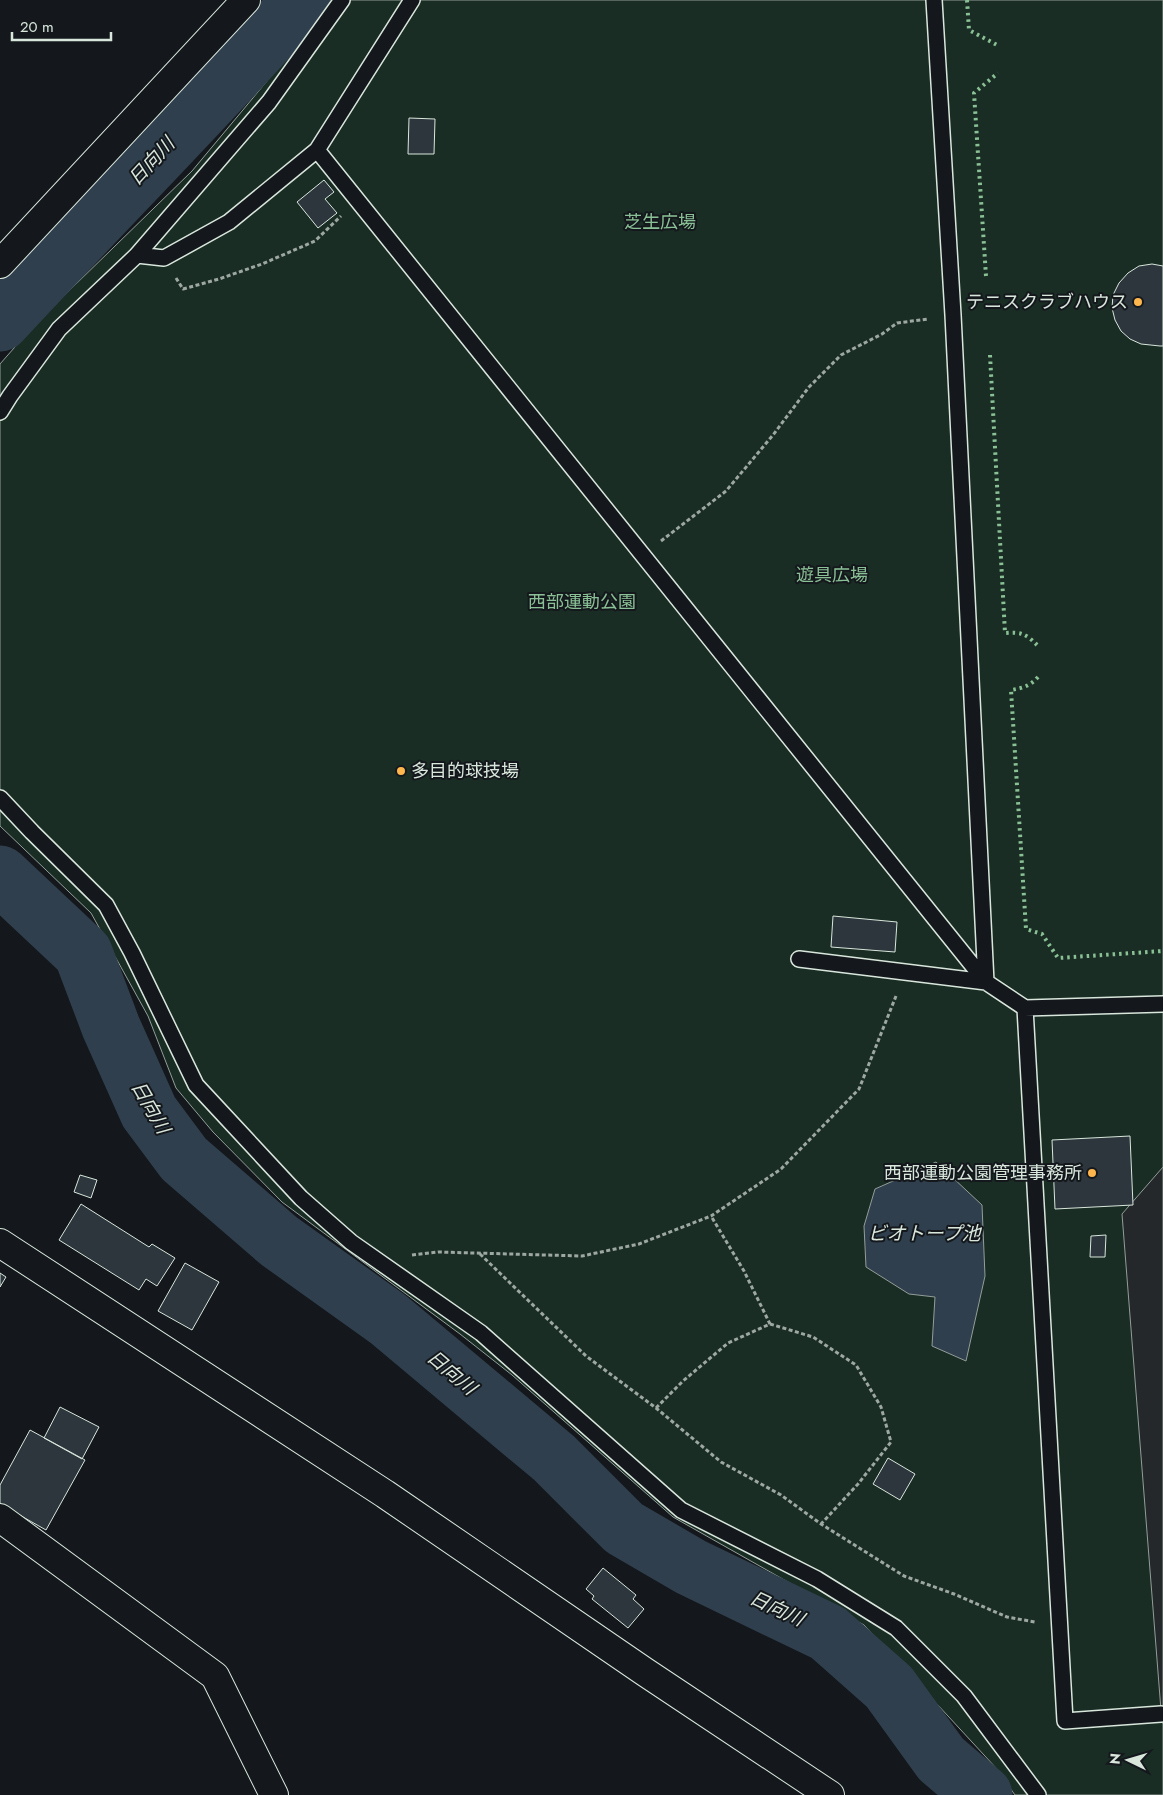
<svg xmlns="http://www.w3.org/2000/svg" width="1163" height="1795" font-family="Jost,'Noto Sans JP',sans-serif">
<style>
.green{fill:#1a2d24;stroke:#939e99}
.parking{fill:#24282b;stroke:#939e99}
.water{fill:#2f3f4d;stroke:#939e99}
.lines{fill:none;stroke-linecap:round;stroke-linejoin:round}
.river{stroke:#2f3f4d;stroke-width:59}
.building{fill:#2c363c;stroke:#d8e6dc}
.lane-casing{stroke:#d8e6dc;stroke-width:18}
.street-casing{stroke:#d8e6dc;stroke-width:30}
.secondary-casing{stroke:#d8e6dc;stroke-width:30}
.path{stroke:#9da8a2;stroke-width:3;stroke-dasharray:4 2.5;stroke-linecap:butt}
.lane{stroke:#14181c;stroke-width:15}
.street{stroke:#14181c;stroke-width:28}
.secondary{stroke:#14181c;stroke-width:28}
.hedge{stroke:#8ac095;stroke-width:4;stroke-dasharray:2.5 4;stroke-linecap:butt}
.poi-dot{fill:#ffb74d;stroke:#14181c;stroke-width:2}
.labels{text-anchor:middle;stroke-width:4;stroke-linejoin:round;paint-order:stroke}
.park-label{font-size:18px;fill:#8ac095;stroke:#14181c}
.poi-label{font-size:18px;fill:#d8e6dc;stroke:#14181c;text-anchor:end}
.water-label{font-size:19px;font-style:italic;fill:#d8e6dc;stroke:#14181c}
</style>
<rect width="100%" height="100%" fill="#14181c"/>
<path class="green" d="M 332,0 L 1163,0 L 1163,1795 L 1015,1795 L 996,1768 L 864,1625 L 673,1517 L 512,1375 L 460,1334 L 282,1202 L 213,1132 L 176,1088 L 148,1016 L 91,913 L 0,826 L 0,364 L 36,323 L 192,171 L 328,8 Z"/>
<path class="parking" d="M 1163,1167 L 1163,1723 L 1162,1723 L 1122,1214 Z"/>
<path class="water" d="M 936,1162 L 982,1205 L 985,1276 L 966,1361 L 932,1346 L 935,1297 L 909,1294 L 866,1267 L 864,1226 L 875,1189 Z"/>
<g class="lines">
<path class="river" d="M 0,322 C 100,214 204,110 302,0
M 0,875 L 83,953 L 111,1027 L 149,1112 L 184,1159 L 279,1241 L 388,1319 L 554,1458 L 624,1528 L 691,1567 L 828,1633 L 889,1687 L 941,1759 L 983,1795"/>
</g>
<path class="building" d="M 409,118 L 435,119 L 434,154 L 408,154 Z
M 324,180 L 334,192 L 325,199 L 337,213 L 318,228 L 297,202 Z
M 1152,264 L 1163,266 L 1163,346 L 1160,346 L 1141,344 L 1130,339 L 1121,331 L 1115,320 L 1112,308 L 1113,295 L 1119,283 L 1128,273 L 1139,266 Z
M 833,916 L 897,922 L 895,952 L 831,947 Z
M 1130,1136 L 1133,1205 L 1055,1209 L 1052,1140 Z
M 80,1175 L 97,1180 L 91,1198 L 74,1192 Z
M 81,1204 L 149,1247 L 152,1244 L 175,1258 L 157,1286 L 146,1279 L 139,1290 L 59,1240 Z
M 1106,1235 L 1105,1257 L 1090,1257 L 1091,1236 Z
M 185,1263 L 219,1282 L 192,1330 L 158,1311 Z
M 0,1273 L 6,1277 L 0,1287 Z
M 60,1407 L 99,1427 L 82,1459 L 44,1438 Z
M 30,1430 L 85,1460 L 46,1530 L 0,1504 L 0,1485 Z
M 888,1458 L 915,1474 L 900,1500 L 873,1484 Z
M 603,1568 L 636,1595 L 633,1599 L 644,1609 L 628,1628 L 592,1599 L 594,1596 L 586,1589 Z"/>
<g class="lines">
<g class="lane-casing">
<path id="lane" d="M 412,0 L 317,150 L 986,982 L 1025,1008 L 1163,1004
M 934,0 L 953,315 L 986,982
M 137,255 L 269,102 L 342,0
M 0,412 L 10,396 L 59,329 L 137,255 L 164,258 L 229,222 L 317,150
M 0,798 L 32,832 L 106,905 L 132,953 L 196,1085 L 301,1198 L 351,1242 L 481,1333 L 681,1510 L 817,1579 L 896,1628 L 964,1696 L 1038,1795
M 799,959 L 986,982
M 1025,1008 L 1065,1721 L 1161,1714"/>
</g>
<g class="street-casing">
<path id="street" d="M 0,264 L 246,0"/>
</g>
<g class="secondary-casing">
<path id="secondary" d="M 0,1243 L 385,1494 L 645,1672 L 830,1795
M 0,1518 L 215,1676 L 274,1795"/>
</g>
<path class="path" d="M 176,278 L 183,289 L 219,279 L 262,264 L 315,241 L 341,216
M 661,541 L 726,491 L 773,435 L 809,387 L 841,355 L 882,334 L 897,323 L 928,319
M 480,1254 L 586,1356 L 656,1408 L 721,1462 L 781,1495 L 821,1524 L 904,1576 L 954,1594 L 1007,1617 L 1035,1622
M 412,1255 L 438,1252 L 582,1256 L 639,1244 L 711,1216 L 781,1169 L 859,1089 L 896,996
M 770,1324 L 813,1337 L 856,1365 L 881,1407 L 891,1442 L 858,1484 L 821,1524
M 656,1408 L 683,1381 L 728,1343 L 770,1324 L 744,1271 L 711,1216"/>
<use href="#lane" class="lane"/>
<use href="#street" class="street"/>
<use href="#secondary" class="secondary"/>
<path class="hedge" d="M 967,0 L 969,30 L 997,45
M 986,276 L 974,93 L 998,73
M 990,355 L 1005,633 C 1021,632 1025,633 1037,645
M 1038,677 C 1030,686 1023,688 1011,690 L 1026,929 L 1042,934 L 1058,958 L 1163,951"/>
</g>
<g class="poi-dot">
<circle cx="1138" cy="302" r="5"/>
<circle cx="401" cy="771" r="5"/>
<circle cx="1092" cy="1173" r="5"/>
</g>
<g class="labels">
<g class="park-label">
<text x="660" y="228">芝生広場</text>
<text x="832" y="581">遊具広場</text>
<text x="582" y="608">西部運動公園</text>
</g>
<g class="poi-label">
<text x="1128" y="308">テニスクラブハウス</text>
<text x="411" y="777" text-anchor="start">多目的球技場</text>
<text x="1082" y="1179">西部運動公園管理事務所</text>
</g>
<g class="water-label">
<text transform="translate(151 161) rotate(-47)" y="7">日向川</text>
<text transform="translate(151 1107) rotate(60)" y="7">日向川</text>
<text x="924" y="1240">ビオトープ池</text>
<text transform="translate(452 1372) rotate(40)" y="7">日向川</text>
<text transform="translate(777 1608) rotate(25)" y="7">日向川</text>
</g>
</g>
<g transform="translate(1128 1760) rotate(275)" stroke="#14181c" stroke-width="4" paint-order="stroke">
<path d="M0-4L9 19L0 12L-9 19Z" fill="#d8e6dc"/>
<text y="-8" font-size="14" font-weight="bold" text-anchor="middle" fill="#d8e6dc">N</text>
</g>
<path d="M12 32v8h99v-8" fill="none" stroke="#d8e6dc" stroke-width="2.5"/>
<text x="20" y="32" font-size="15" fill="#d8e6dc" stroke="#14181c" stroke-width="4" paint-order="stroke">20 m</text>
</svg>
